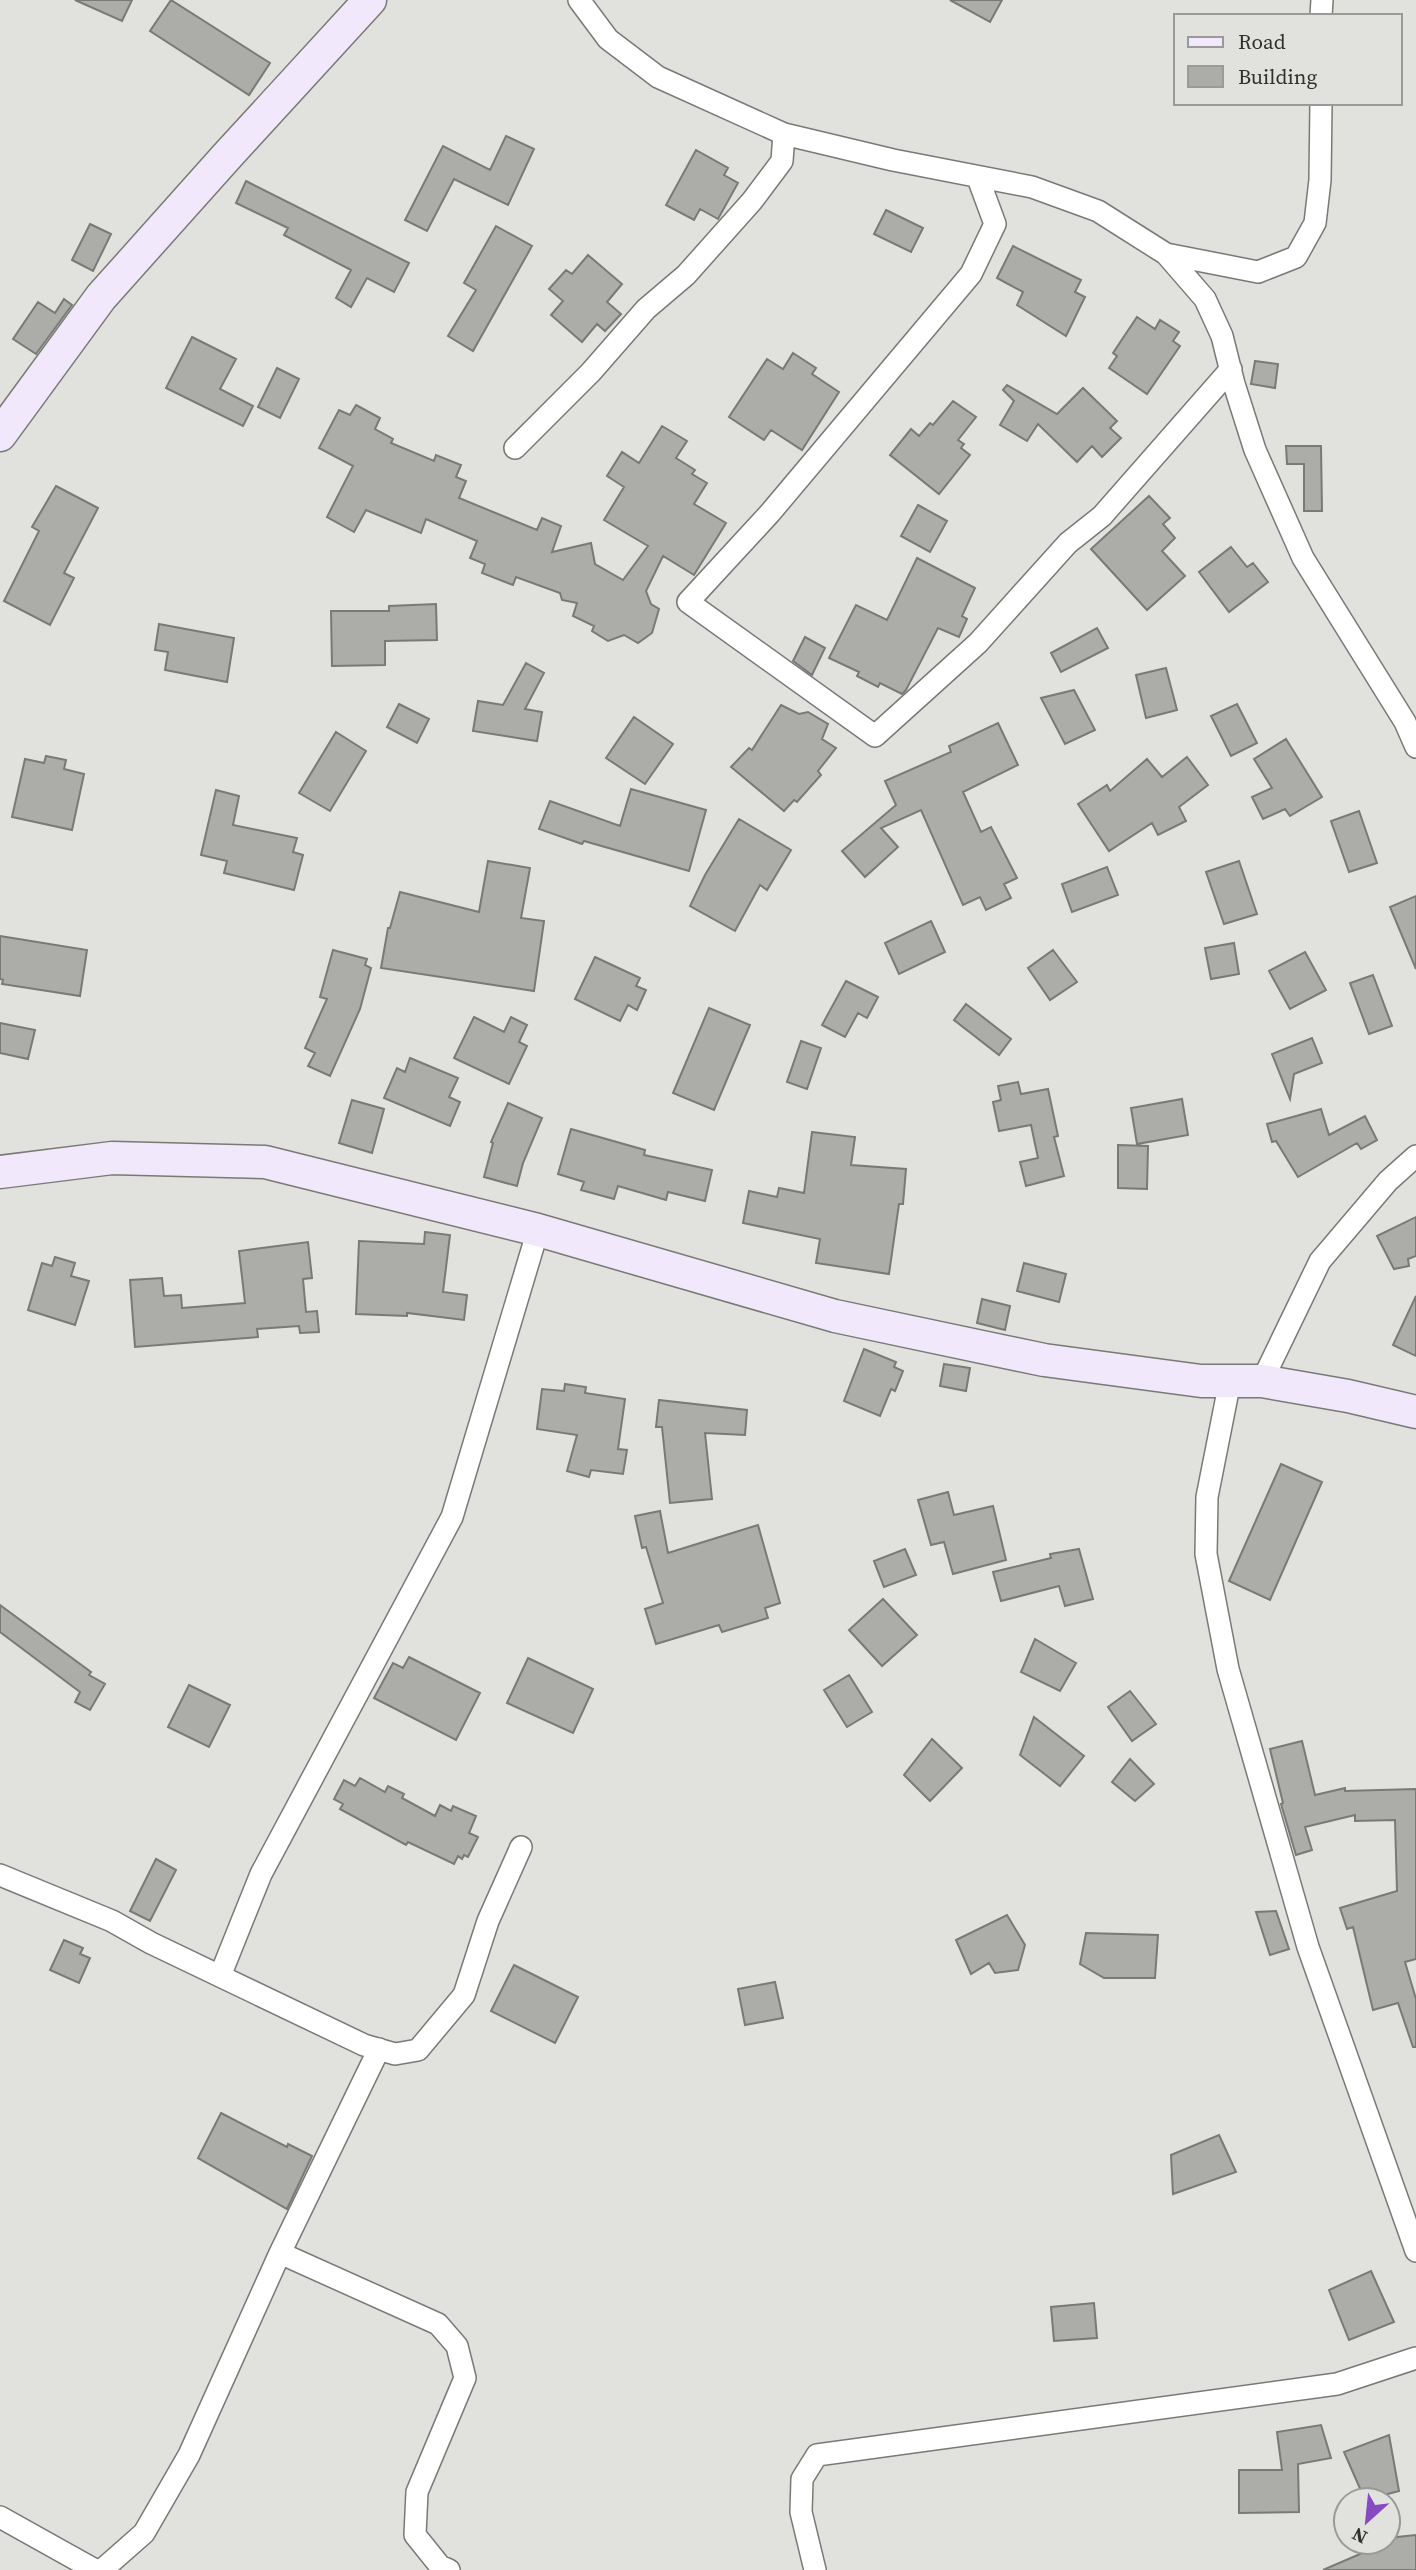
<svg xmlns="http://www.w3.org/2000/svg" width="1416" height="2570" font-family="'Source Serif 4',serif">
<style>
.building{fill:#acaca9;stroke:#797976;stroke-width:2}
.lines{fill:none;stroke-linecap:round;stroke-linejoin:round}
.street-casing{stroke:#797976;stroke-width:24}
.secondary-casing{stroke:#797976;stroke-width:35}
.street{stroke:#fff;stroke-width:21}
.secondary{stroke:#f1e8fb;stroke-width:32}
</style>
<rect width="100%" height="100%" fill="#e1e1de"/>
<path class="building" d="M 75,0 L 132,0 L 122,21 Z
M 171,0 L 270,63 L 249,95 L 150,31 Z
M 950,0 L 1002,0 L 990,22 Z
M 506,136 L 534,149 L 508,205 L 454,179 L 427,231 L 405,220 L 443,146 L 490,170 Z
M 696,150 L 728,168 L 724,175 L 738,183 L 718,219 L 700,209 L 694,220 L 666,205 Z
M 246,181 L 409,263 L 394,292 L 367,278 L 351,307 L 336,298 L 351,270 L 284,235 L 288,228 L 236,203 Z
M 886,210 L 923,228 L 911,252 L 874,234 Z
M 90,224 L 111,234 L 93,271 L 72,260 Z
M 496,226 L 532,246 L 473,351 L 448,336 L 476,290 L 464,283 Z
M 1013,246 L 1081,280 L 1075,292 L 1085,297 L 1066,336 L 1017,305 L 1023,292 L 997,278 Z
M 588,255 L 622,284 L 607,302 L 621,314 L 605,331 L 597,324 L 582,342 L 551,315 L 563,301 L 549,289 L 566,270 L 572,274 Z
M 64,299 L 72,305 L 36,354 L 13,339 L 38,302 L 55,313 Z
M 1137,317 L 1155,329 L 1160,320 L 1179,332 L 1173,341 L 1180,346 L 1147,394 L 1109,368 L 1117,356 L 1113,353 Z
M 192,337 L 236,359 L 220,389 L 253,406 L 243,426 L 166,388 Z
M 793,353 L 816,368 L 812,374 L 839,392 L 802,450 L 771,430 L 764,440 L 729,417 L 767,359 L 783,369 Z
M 1255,361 L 1278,364 L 1275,388 L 1251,384 Z
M 277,368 L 299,379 L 280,418 L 258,407 Z
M 1007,385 L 1057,414 L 1083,388 L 1117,421 L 1110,428 L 1121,438 L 1102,457 L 1092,446 L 1077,462 L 1038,424 L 1027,441 L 1000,425 L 1014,401 L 1003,390 Z
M 953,401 L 976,417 L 958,440 L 964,444 L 961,448 L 970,455 L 939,494 L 890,455 L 911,429 L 919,436 L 930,423 L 933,425 Z
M 356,405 L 380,418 L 375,429 L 393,439 L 391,443 L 434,461 L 436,455 L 461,465 L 456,477 L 466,481 L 459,498 L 537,530 L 542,518 L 561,526 L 552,552 L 591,543 L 595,564 L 623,580 L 648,546 L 604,520 L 624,487 L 607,476 L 622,452 L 639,463 L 662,426 L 687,441 L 676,458 L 695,470 L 692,474 L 707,483 L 694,504 L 726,523 L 694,575 L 663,556 L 646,591 L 651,604 L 659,609 L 652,633 L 638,643 L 624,635 L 608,641 L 592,631 L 594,626 L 573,616 L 577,603 L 562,600 L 560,593 L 516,577 L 513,585 L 482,573 L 485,564 L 470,558 L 477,541 L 426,519 L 421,533 L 366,510 L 354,532 L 327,517 L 353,466 L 319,448 L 339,410 L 350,415 Z
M 1286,446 L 1321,446 L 1322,511 L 1304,511 L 1304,464 L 1287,464 Z
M 56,486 L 98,508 L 64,573 L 74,578 L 50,625 L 4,601 L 39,531 L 32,527 Z
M 1149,496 L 1170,518 L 1163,524 L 1175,538 L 1162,551 L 1185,576 L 1147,610 L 1091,549 Z
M 918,505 L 947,521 L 930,552 L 901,536 Z
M 1231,547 L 1247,567 L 1253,563 L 1268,582 L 1229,612 L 1199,572 Z
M 917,558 L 975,588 L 962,616 L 967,619 L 959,637 L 938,628 L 906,690 L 902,694 L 880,683 L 878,687 L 857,676 L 859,672 L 829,658 L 856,605 L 887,620 Z
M 436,604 L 437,640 L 385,641 L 385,665 L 332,666 L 331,611 L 389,611 L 389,606 Z
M 159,624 L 234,638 L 227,682 L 165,670 L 168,652 L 155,650 Z
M 1097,628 L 1108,648 L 1061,672 L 1051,653 Z
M 805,637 L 825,648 L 812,675 L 793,661 Z
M 526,663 L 544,673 L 525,709 L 542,712 L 537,741 L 473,731 L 478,701 L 503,705 Z
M 1166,668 L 1177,710 L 1146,718 L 1136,675 Z
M 1074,690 L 1095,730 L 1065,744 L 1041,698 Z
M 399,704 L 429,719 L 417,743 L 387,727 Z
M 1237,704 L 1257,743 L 1231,756 L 1211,716 Z
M 781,705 L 799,714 L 808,712 L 828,724 L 822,739 L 836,748 L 818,771 L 821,775 L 797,802 L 794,800 L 784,811 L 731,767 L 749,748 L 752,750 Z
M 634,717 L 673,744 L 645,784 L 606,758 Z
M 998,723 L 1018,765 L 963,792 L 981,832 L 991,827 L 1017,878 L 1004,884 L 1011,898 L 986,910 L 980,897 L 963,905 L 921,810 L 881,828 L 898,847 L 865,877 L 842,851 L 896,805 L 885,781 L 951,752 L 949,746 Z
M 336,732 L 366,751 L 330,811 L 299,793 Z
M 1286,739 L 1322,797 L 1290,816 L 1285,809 L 1263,819 L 1252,797 L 1272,788 L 1254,759 Z
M 46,756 L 66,760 L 64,769 L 84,774 L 72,830 L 12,817 L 25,759 L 44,763 Z
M 1187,757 L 1208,785 L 1179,807 L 1186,821 L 1158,835 L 1152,823 L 1109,851 L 1078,804 L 1107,785 L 1110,791 L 1147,759 L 1162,777 Z
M 631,789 L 706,810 L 689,871 L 584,841 L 582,844 L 539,829 L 550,801 L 620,826 Z
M 216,790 L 239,796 L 233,825 L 297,838 L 293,852 L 303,855 L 294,890 L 224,873 L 227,861 L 201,855 Z
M 1359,811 L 1377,863 L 1349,872 L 1331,821 Z
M 739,819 L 791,850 L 767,890 L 760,885 L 735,931 L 690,906 L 705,875 Z
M 488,861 L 530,868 L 521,918 L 544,921 L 534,991 L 381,968 L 388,928 L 390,928 L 400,892 L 479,912 Z
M 1239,861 L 1257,914 L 1224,924 L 1206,872 Z
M 1107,867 L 1118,895 L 1072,912 L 1062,884 Z
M 1416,896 L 1416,969 L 1390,907 Z
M 931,921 L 945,952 L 899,974 L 885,943 Z
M 0,936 L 87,950 L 80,996 L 2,984 L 3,980 L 0,979 Z
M 1234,943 L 1239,974 L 1211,979 L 1205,948 Z
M 333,950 L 367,959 L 365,965 L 371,968 L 360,1009 L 330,1076 L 308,1066 L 315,1053 L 305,1048 L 327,999 L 320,997 Z
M 1053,950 L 1077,982 L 1050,1000 L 1028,968 Z
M 1305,952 L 1326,990 L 1290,1009 L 1269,971 Z
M 595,957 L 640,978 L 636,986 L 646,990 L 637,1010 L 628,1005 L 620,1021 L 575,999 Z
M 1373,975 L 1392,1026 L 1369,1034 L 1350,983 Z
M 846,981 L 878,997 L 867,1018 L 858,1013 L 845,1037 L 822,1025 Z
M 966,1004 L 1011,1039 L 999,1055 L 954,1020 Z
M 709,1008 L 750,1025 L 714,1110 L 673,1093 Z
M 474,1017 L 504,1032 L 511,1017 L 527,1025 L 519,1042 L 527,1046 L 509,1084 L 454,1058 Z
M 0,1023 L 35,1030 L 28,1059 L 0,1053 Z
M 1312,1038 L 1322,1063 L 1294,1074 L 1290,1099 L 1272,1054 Z
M 801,1041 L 821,1048 L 807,1089 L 787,1082 Z
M 410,1058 L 458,1078 L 449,1097 L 460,1102 L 450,1126 L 384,1098 L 397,1068 L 405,1072 Z
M 1018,1082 L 1021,1094 L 1048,1089 L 1058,1136 L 1054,1137 L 1064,1176 L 1026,1186 L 1020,1162 L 1038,1158 L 1031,1125 L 999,1131 L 993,1102 L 1001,1100 L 998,1086 Z
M 1182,1099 L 1188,1135 L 1137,1144 L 1131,1108 Z
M 352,1100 L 384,1109 L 372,1153 L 339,1143 Z
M 508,1103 L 542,1118 L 523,1163 L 517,1186 L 484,1177 L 493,1143 L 491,1142 Z
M 1321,1109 L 1329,1135 L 1365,1116 L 1377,1140 L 1361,1149 L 1357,1143 L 1298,1177 L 1276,1141 L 1272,1142 L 1267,1124 Z
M 571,1129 L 645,1150 L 644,1155 L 712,1170 L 705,1201 L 668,1192 L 666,1200 L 618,1186 L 614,1199 L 581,1190 L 584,1182 L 558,1174 Z
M 812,1132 L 855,1137 L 851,1165 L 906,1169 L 903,1204 L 899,1204 L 889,1274 L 816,1263 L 820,1239 L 743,1223 L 749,1191 L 777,1197 L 779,1188 L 804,1193 Z
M 1118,1145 L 1148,1146 L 1147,1189 L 1118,1188 Z
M 1416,1217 L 1416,1256 L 1408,1259 L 1409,1266 L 1394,1269 L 1377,1236 Z
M 425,1232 L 450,1235 L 443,1292 L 467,1295 L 464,1320 L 407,1313 L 407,1316 L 356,1314 L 359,1241 L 424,1244 Z
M 308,1242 L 312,1278 L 303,1279 L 306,1312 L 317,1311 L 319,1332 L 300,1333 L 299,1326 L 257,1329 L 258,1337 L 135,1347 L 130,1280 L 162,1278 L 164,1296 L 181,1295 L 182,1308 L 245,1303 L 239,1251 Z
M 55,1257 L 75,1263 L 71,1276 L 89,1281 L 75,1325 L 28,1310 L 42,1263 L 52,1266 Z
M 1024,1263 L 1066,1274 L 1059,1302 L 1017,1291 Z
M 1416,1296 L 1416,1356 L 1393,1345 Z
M 982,1299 L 1010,1306 L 1005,1330 L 977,1323 Z
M 864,1349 L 896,1362 L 894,1367 L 903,1371 L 895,1391 L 891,1389 L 880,1416 L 844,1401 Z
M 944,1364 L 970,1368 L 966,1391 L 940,1386 Z
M 565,1384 L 586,1387 L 585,1393 L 625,1399 L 618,1449 L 627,1450 L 623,1474 L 591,1470 L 589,1477 L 567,1471 L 577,1435 L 537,1429 L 542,1389 L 564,1391 Z
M 659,1400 L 747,1410 L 745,1435 L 705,1433 L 712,1499 L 670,1503 L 662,1427 L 656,1427 Z
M 1281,1464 L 1322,1482 L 1270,1600 L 1229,1581 Z
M 948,1492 L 954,1515 L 993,1506 L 1006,1560 L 953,1574 L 944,1542 L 931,1545 L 918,1500 Z
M 660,1511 L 668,1553 L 758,1525 L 780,1603 L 765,1608 L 768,1618 L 722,1632 L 719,1625 L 656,1644 L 645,1609 L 663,1603 L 646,1547 L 642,1548 L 635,1516 Z
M 905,1549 L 916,1575 L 884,1587 L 874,1561 Z
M 1079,1549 L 1093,1599 L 1065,1606 L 1059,1586 L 1001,1601 L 993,1572 L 1051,1558 L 1050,1554 Z
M 883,1599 L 917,1635 L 882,1666 L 849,1630 Z
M 0,1605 L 91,1672 L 89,1675 L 105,1684 L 90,1710 L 75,1702 L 80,1692 L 0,1632 Z
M 1035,1639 L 1076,1663 L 1060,1691 L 1021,1672 Z
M 409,1657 L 480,1693 L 456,1740 L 374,1698 L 393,1663 L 403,1668 Z
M 528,1658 L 593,1689 L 573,1733 L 507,1703 Z
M 849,1675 L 872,1712 L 847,1727 L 824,1690 Z
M 189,1685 L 230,1705 L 209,1747 L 168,1727 Z
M 1130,1691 L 1156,1724 L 1132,1741 L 1108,1707 Z
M 1034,1717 L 1084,1756 L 1060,1786 L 1020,1755 Z
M 932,1739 L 962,1768 L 930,1801 L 904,1775 Z
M 1302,1741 L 1315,1795 L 1345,1788 L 1345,1791 L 1416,1789 L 1416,1959 L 1405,1962 L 1416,1999 L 1416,2047 L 1413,2047 L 1398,2003 L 1373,2010 L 1353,1927 L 1347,1929 L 1340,1908 L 1397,1891 L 1395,1820 L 1355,1821 L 1355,1815 L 1305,1827 L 1312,1850 L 1296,1855 L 1281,1804 L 1283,1803 L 1270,1749 Z
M 1130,1759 L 1154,1784 L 1135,1801 L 1112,1782 Z
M 360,1778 L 385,1792 L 388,1786 L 404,1794 L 402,1798 L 435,1816 L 440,1805 L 451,1811 L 453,1806 L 476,1816 L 469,1833 L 478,1837 L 468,1857 L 464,1855 L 462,1859 L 458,1856 L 454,1864 L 408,1842 L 406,1845 L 340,1809 L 343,1804 L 334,1799 L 344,1780 L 355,1786 Z
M 156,1859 L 176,1870 L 150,1921 L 130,1911 Z
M 1276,1911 L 1289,1949 L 1270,1955 L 1256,1912 Z
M 1007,1915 L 1025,1945 L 1018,1970 L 995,1973 L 989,1963 L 971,1974 L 956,1940 Z
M 1086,1933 L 1158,1935 L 1155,1978 L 1104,1978 L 1080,1964 Z
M 64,1940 L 83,1948 L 80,1954 L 90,1958 L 79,1983 L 50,1970 Z
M 514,1965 L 578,1997 L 555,2043 L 491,2011 Z
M 775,1982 L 783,2018 L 745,2025 L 738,1989 Z
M 221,2113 L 287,2147 L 288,2144 L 312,2156 L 287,2209 L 198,2158 Z
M 1219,2135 L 1236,2172 L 1173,2194 L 1171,2155 Z
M 1371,2271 L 1394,2322 L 1349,2340 L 1329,2290 Z
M 1094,2303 L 1097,2338 L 1054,2341 L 1051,2307 Z
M 1321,2425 L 1331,2458 L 1298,2464 L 1299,2512 L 1239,2513 L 1239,2470 L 1282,2470 L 1277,2432 Z
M 1389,2435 L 1399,2491 L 1365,2500 L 1344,2452 Z
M 1416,2535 L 1416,2570 L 1323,2570 L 1374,2548 L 1371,2542 L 1388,2542 L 1388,2538 Z"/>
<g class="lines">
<g class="street-casing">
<path id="street" d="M 579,0 L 608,39 L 658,77 L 784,134 L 893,160 L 1032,187 L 1098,211 L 1166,254 L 1205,299 L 1222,336 L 1234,384 L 1255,450 L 1303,558 L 1405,722 L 1416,747
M 1321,16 L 1322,0
M 978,178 L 995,224 L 971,274 L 770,513 L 688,602 L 875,736 L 978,643 L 1068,543 L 1102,516 L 1231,369
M 1166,254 L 1258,272 L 1296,257 L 1315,223 L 1320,180 L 1321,103
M 515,448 L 591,372 L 646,309 L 686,275 L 752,201 L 782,161 L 784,134
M 1230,1381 L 1207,1497 L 1206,1554 L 1228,1669 L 1308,1947 L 1416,2251
M 1262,1381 L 1320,1261 L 1388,1181 L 1416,1156
M 0,1875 L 112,1921 L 151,1943 L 364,2045 L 395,2054 L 418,2050 L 464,1995 L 488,1921 L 521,1847
M 220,1976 L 261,1874 L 452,1517 L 538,1230
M 280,2253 L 438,2324 L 457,2346 L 465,2378 L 417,2492 L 415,2535 L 440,2566 L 449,2570
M 0,2517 L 95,2570
M 102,2570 L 144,2533 L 189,2455 L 280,2253 L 379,2049
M 815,2570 L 801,2512 L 802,2479 L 817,2455 L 1337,2384 L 1416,2358"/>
</g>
<g class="secondary-casing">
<path id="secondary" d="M 0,435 L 101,297 L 227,156 L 370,0
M 0,1172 L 112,1158 L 265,1162 L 538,1230 L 835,1316 L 1044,1360 L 1201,1381 L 1262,1381 L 1348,1396 L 1416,1412"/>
</g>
<use href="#street" class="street"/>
<use href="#secondary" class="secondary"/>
</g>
<rect x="1174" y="14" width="228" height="91" fill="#e1e1de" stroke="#9a9a98" stroke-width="2"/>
<rect x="1188" y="37" width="35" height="10" fill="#f1e8fb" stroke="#9a9a98" stroke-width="2"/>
<text x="1238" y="49" font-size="21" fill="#30302e">Road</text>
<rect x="1188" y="66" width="35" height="21" fill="#acaca9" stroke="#9a9a98" stroke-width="2"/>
<text x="1238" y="84" font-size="21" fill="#30302e">Building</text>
<g transform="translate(1367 2521) rotate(207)"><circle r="33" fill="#e1e1de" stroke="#9a9a98" stroke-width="2"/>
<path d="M0-5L12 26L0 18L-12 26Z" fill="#874ac0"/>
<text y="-10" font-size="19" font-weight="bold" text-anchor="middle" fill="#30302e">N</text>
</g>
</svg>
